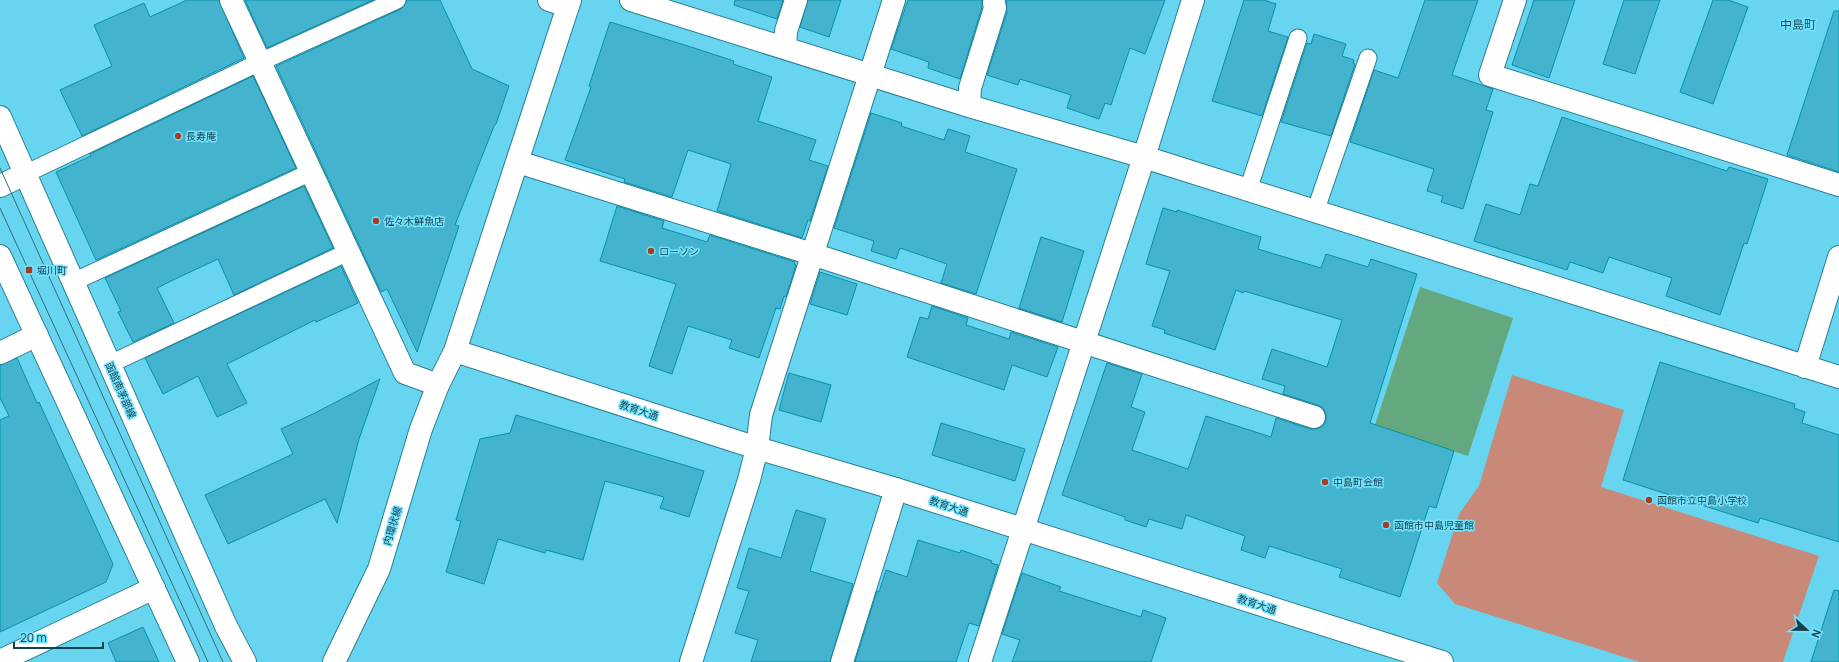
<svg xmlns="http://www.w3.org/2000/svg" width="1839" height="662" font-family="Manrope,'Noto Sans JP',sans-serif">
<style>
.green{fill:#c98978}
.water{fill:#64a87f}
.building{fill:#44b4ce;stroke:#0690aa}
.lines{fill:none;stroke-linecap:round;stroke-linejoin:round}
.lane-casing{stroke:#277e92;stroke-width:19}
.street-casing{stroke:#277e92;stroke-width:24}
.secondary-casing{stroke:#277e92;stroke-width:24}
.primary-casing{stroke:#277e92;stroke-width:24}
.lane{stroke:#fff;stroke-width:17}
.street{stroke:#fff;stroke-width:22}
.secondary{stroke:#fff;stroke-width:22}
.primary{stroke:#fff;stroke-width:22}
.tram{stroke:#2c6e7e;stroke-width:1}
.poi-dot{fill:#a63d20;stroke:#76e3fe;stroke-width:1.5}
.labels{text-anchor:middle;stroke-width:3;stroke-linejoin:round;paint-order:stroke}
.poi-label{font-size:10px;fill:#13434e;stroke:#76e3fe;text-anchor:start}
.street-label{font-size:10px;fill:#13434e;stroke:#76e3fe}
.quarter-label{font-size:12px;fill:#185462;stroke:#76e3fe}
</style>
<rect width="100%" height="100%" fill="#68d5f0"/>
<path class="green" d="M 1512,375 L 1624,410 L 1601,487 L 1819,556 L 1783,662 L 1640,662 L 1455,604 L 1437,583 L 1459,514 L 1479,486 Z"/>
<path class="water" d="M 1420,287 L 1513,318 L 1468,456 L 1375,425 Z"/>
<path class="building" d="M 187,0 L 219,0 L 244,58 L 82,136 L 60,90 L 112,66 L 94,25 L 144,3 L 150,17 Z
M 245,0 L 373,0 L 267,48 Z
M 407,0 L 440,0 L 472,69 L 509,86 L 496,124 L 494,126 L 455,225 L 459,226 L 417,352 L 387,289 L 381,292 L 276,66 L 401,9 L 405,5 Z
M 735,0 L 783,0 L 777,19 L 734,5 Z
M 808,0 L 841,0 L 829,37 L 800,27 Z
M 908,0 L 982,0 L 982,7 L 960,79 L 928,68 L 929,62 L 891,49 Z
M 1006,0 L 1165,0 L 1145,54 L 1130,48 L 1111,105 L 1105,103 L 1099,119 L 1067,108 L 1071,95 L 1020,79 L 1018,85 L 987,75 L 1007,12 Z
M 1244,0 L 1264,0 L 1276,4 L 1268,31 L 1288,37 L 1262,116 L 1212,101 Z
M 1425,0 L 1478,0 L 1452,75 L 1493,89 L 1486,110 L 1493,112 L 1463,209 L 1441,202 L 1443,196 L 1427,191 L 1434,169 L 1350,142 L 1374,70 L 1398,78 Z
M 1534,0 L 1575,0 L 1549,78 L 1512,65 Z
M 1624,0 L 1660,0 L 1635,74 L 1603,64 Z
M 1713,0 L 1728,0 L 1748,7 L 1713,104 L 1680,92 Z
M 1834,11 L 1839,11 L 1839,172 L 1787,155 Z
M 610,22 L 691,47 L 734,61 L 733,64 L 772,77 L 758,121 L 816,140 L 809,160 L 828,166 L 810,221 L 808,220 L 802,238 L 717,211 L 731,164 L 688,150 L 672,197 L 624,182 L 625,179 L 565,160 L 591,87 L 589,86 Z
M 1314,34 L 1346,44 L 1342,56 L 1354,60 L 1353,63 L 1355,64 L 1331,136 L 1281,122 L 1307,43 L 1311,44 Z
M 253,76 L 296,168 L 96,260 L 56,172 L 91,156 L 90,154 Z
M 871,113 L 902,123 L 901,126 L 944,140 L 948,129 L 970,136 L 965,152 L 1017,169 L 976,294 L 941,283 L 947,264 L 900,248 L 896,259 L 871,251 L 874,241 L 834,228 Z
M 1562,117 L 1727,171 L 1729,167 L 1768,179 L 1747,244 L 1744,243 L 1720,315 L 1666,296 L 1672,278 L 1609,257 L 1603,273 L 1570,262 L 1567,270 L 1474,241 L 1486,204 L 1520,215 L 1530,184 L 1538,186 Z
M 304,186 L 333,248 L 234,295 L 218,259 L 173,280 L 157,288 L 174,323 L 133,342 L 118,312 L 121,311 L 105,278 Z
M 617,206 L 664,221 L 662,228 L 707,242 L 710,235 L 795,262 L 794,264 L 796,265 L 786,297 L 784,296 L 780,309 L 776,308 L 759,358 L 729,348 L 732,340 L 688,326 L 672,374 L 649,366 L 676,284 L 600,261 Z
M 1163,208 L 1177,212 L 1177,210 L 1261,237 L 1258,249 L 1321,268 L 1326,254 L 1368,267 L 1371,259 L 1417,274 L 1370,423 L 1454,451 L 1436,508 L 1429,506 L 1400,597 L 1339,577 L 1342,569 L 1269,546 L 1265,558 L 1241,550 L 1245,536 L 1186,515 L 1182,529 L 1149,519 L 1146,527 L 1125,520 L 1125,517 L 1062,495 L 1107,363 L 1142,374 L 1131,407 L 1145,412 L 1132,450 L 1188,469 L 1206,416 L 1271,437 L 1276,418 L 1311,429 L 1317,429 L 1323,426 L 1326,421 L 1326,414 L 1323,408 L 1318,405 L 1283,394 L 1285,386 L 1262,379 L 1272,349 L 1327,367 L 1342,320 L 1244,291 L 1243,293 L 1236,290 L 1215,350 L 1164,333 L 1165,330 L 1152,326 L 1170,271 L 1146,264 Z
M 1041,237 L 1084,251 L 1062,322 L 1019,308 Z
M 341,266 L 358,303 L 316,322 L 315,320 L 227,364 L 247,403 L 217,417 L 198,376 L 163,394 L 145,358 Z
M 820,272 L 857,284 L 847,315 L 810,304 Z
M 932,306 L 968,318 L 966,325 L 1009,339 L 1011,332 L 1058,347 L 1047,377 L 1012,365 L 1004,390 L 907,357 L 920,317 L 928,319 Z
M 17,358 L 37,403 L 39,402 L 113,564 L 106,582 L 0,632 L 0,420 L 9,416 L 0,398 L 0,365 Z
M 1660,362 L 1795,404 L 1794,408 L 1805,412 L 1802,423 L 1839,435 L 1839,542 L 1760,518 L 1758,523 L 1623,480 Z
M 789,373 L 831,385 L 821,422 L 779,410 Z
M 380,379 L 359,439 L 337,523 L 325,499 L 228,544 L 205,495 L 293,454 L 281,429 L 315,413 Z
M 516,415 L 704,471 L 689,517 L 660,508 L 664,497 L 605,481 L 583,560 L 546,550 L 545,553 L 498,539 L 484,584 L 446,572 L 461,521 L 456,520 L 480,439 L 510,433 Z
M 941,423 L 1025,449 L 1015,481 L 932,455 Z
M 796,510 L 826,519 L 810,571 L 853,584 L 830,662 L 751,662 L 758,640 L 735,633 L 749,591 L 737,588 L 749,548 L 781,558 Z
M 918,540 L 960,553 L 961,550 L 992,561 L 991,563 L 998,565 L 979,626 L 969,623 L 956,662 L 855,662 L 877,591 L 879,592 L 886,570 L 907,577 Z
M 1022,573 L 1061,587 L 1059,591 L 1141,617 L 1143,610 L 1166,618 L 1151,662 L 1012,662 L 1020,640 L 1002,634 Z
M 1834,590 L 1839,591 L 1839,662 L 1811,662 Z
M 143,627 L 159,662 L 116,662 L 108,643 Z"/>
<g class="lines">
<g class="lane-casing">
<path id="lane" d="M 25,174 L 260,62 L 397,0
M 1248,190 L 1298,38
M 1315,212 L 1368,58
M 73,282 L 311,172
M 110,364 L 348,252"/>
</g>
<g class="street-casing">
<path id="street" d="M 231,0 L 405,373 L 438,385
M 549,0 L 568,6
M 631,0 L 969,106 L 1144,157 L 1839,377
M 1515,0 L 1490,75 L 1839,185
M 785,48 L 786,31 L 796,0
M 969,106 L 970,88 L 995,8 L 994,3
M 518,162 L 812,254 L 1314,417
M 0,353 L 37,335
M 1805,367 L 1839,257
M 0,661 L 154,588
M 691,662 L 749,480 L 757,448 L 761,415 L 894,0
M 842,662 L 896,489
M 980,662 L 1144,157 L 1193,0"/>
</g>
<g class="secondary-casing">
<path id="secondary" d="M 0,186 L 25,174
M 455,351 L 757,448 L 896,489 L 1442,662
M 334,662 L 379,569 L 421,429 L 438,385 L 455,351 L 570,0"/>
</g>
<g class="primary-casing">
<path id="primary" d="M 0,117 L 226,626 L 245,662
M 0,256 L 188,662"/>
</g>
<use href="#lane" class="lane"/>
<use href="#street" class="street"/>
<use href="#secondary" class="secondary"/>
<use href="#primary" class="primary"/>
<path class="tram" d="M 0,168 L 223,662
M 0,208 L 208,662"/>
</g>
<g class="poi-dot">
<circle cx="178" cy="136" r="4"/>
<circle cx="376" cy="221" r="4"/>
<circle cx="651" cy="251" r="4"/>
<rect x="25" y="266" width="8" height="8" rx="2"/>
<circle cx="1325" cy="482" r="4"/>
<circle cx="1649" cy="500" r="4"/>
<circle cx="1386" cy="525" r="4"/>
</g>
<g class="labels">
<g class="poi-label">
<text x="186" y="140">長寿庵</text>
<text x="384" y="225">佐々木鮮魚店</text>
<text x="659" y="255">ローソン</text>
<text x="37" y="274">堀川町</text>
<text x="1333" y="486">中島町会館</text>
<text x="1657" y="504">函館市立中島小学校</text>
<text x="1394" y="529">函館市中島児童館</text>
</g>
<g class="street-label">
<text transform="translate(121 390) rotate(66)" y="4">函館南茅部線</text>
<text transform="translate(639 410) rotate(18)" y="4">教育大通</text>
<text transform="translate(949 506) rotate(18)" y="4">教育大通</text>
<text transform="translate(392 526) rotate(-73)" y="4">内環状線</text>
<text transform="translate(1257 604) rotate(18)" y="4">教育大通</text>
</g>
<g class="quarter-label">
<text x="1798" y="29">中島町</text>
</g>
</g>
<g transform="translate(1807 630) rotate(112)" stroke="#76e3fe" stroke-width="3" paint-order="stroke">
<path d="M0-3L7 15L0 10L-7 15Z" fill="#13434e"/>
<text y="-6" font-size="11" font-weight="bold" text-anchor="middle" fill="#13434e">N</text>
</g>
<path d="M14 642v6h89v-6" fill="none" stroke="#13434e" stroke-width="2"/>
<text x="20" y="642" font-size="12" fill="#13434e" stroke="#76e3fe" stroke-width="3" paint-order="stroke">20 m</text>
</svg>
